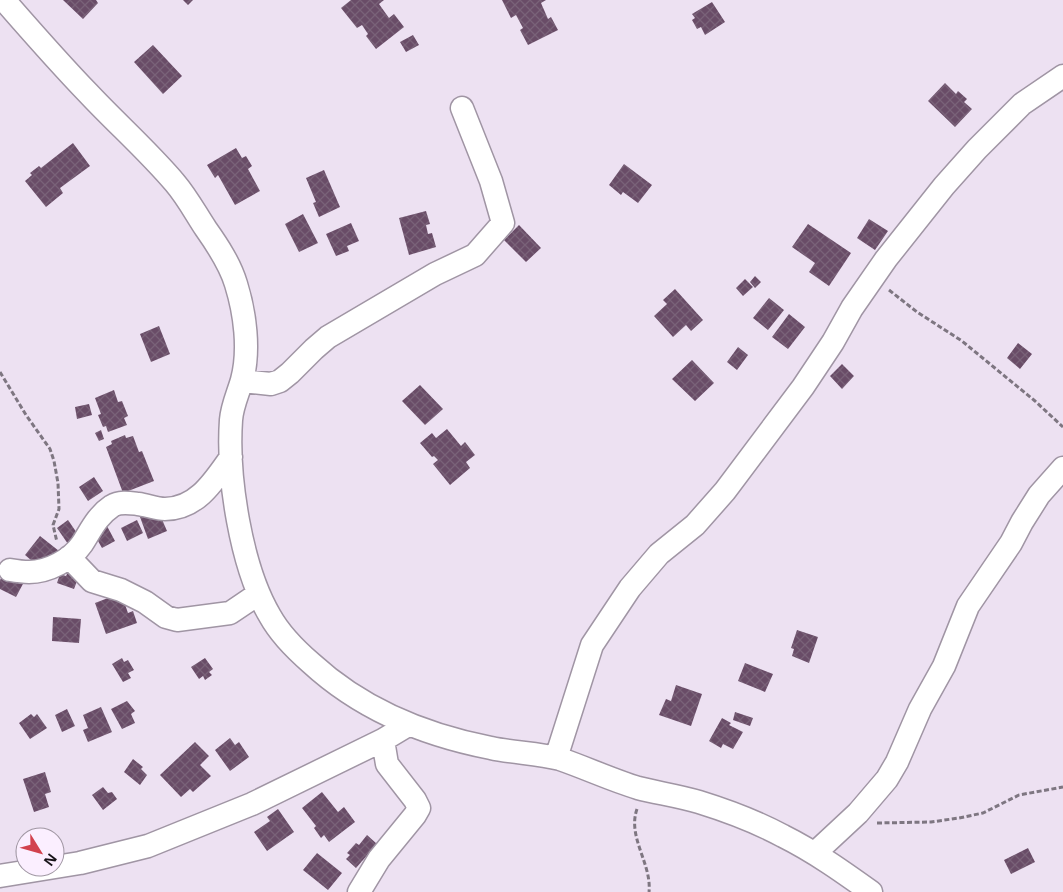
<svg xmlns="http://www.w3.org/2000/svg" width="1063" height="892" font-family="'Noto Sans',sans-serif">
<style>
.building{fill:url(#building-cross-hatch)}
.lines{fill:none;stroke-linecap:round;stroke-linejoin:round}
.minor-casing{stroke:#a095a4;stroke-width:25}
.path{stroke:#7e7681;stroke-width:3;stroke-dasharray:5 2.5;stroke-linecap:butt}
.minor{stroke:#fff;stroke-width:22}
</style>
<defs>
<pattern id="building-cross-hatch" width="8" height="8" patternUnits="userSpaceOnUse" patternTransform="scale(1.25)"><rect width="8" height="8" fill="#694c67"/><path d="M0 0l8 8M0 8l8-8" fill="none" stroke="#796278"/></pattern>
</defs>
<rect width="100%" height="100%" fill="#ede1f2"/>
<path class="building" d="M 63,0 L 96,0 L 98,3 L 83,19 Z
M 183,0 L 193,0 L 188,5 Z
M 351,0 L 384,0 L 379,4 L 389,18 L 394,14 L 404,27 L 376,49 L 366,36 L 368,34 L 362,25 L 357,28 L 341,8 Z
M 502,0 L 546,0 L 541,3 L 548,19 L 551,17 L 558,30 L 528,45 L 520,30 L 523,28 L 516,15 L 511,18 Z
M 712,2 L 725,22 L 705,35 L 701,27 L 697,29 L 692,20 L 695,18 L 692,14 Z
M 413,35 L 419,45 L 406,52 L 400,42 Z
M 153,45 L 182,76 L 163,94 L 134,62 Z
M 945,83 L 956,94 L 958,91 L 967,99 L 964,102 L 972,109 L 955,127 L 928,101 Z
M 73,143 L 90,166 L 60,188 L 63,193 L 46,207 L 25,181 L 32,175 L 30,173 L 39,166 L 41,168 Z
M 236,148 L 242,158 L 246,156 L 252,166 L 248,169 L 260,191 L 235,205 L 218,175 L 215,178 L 207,165 Z
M 624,164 L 652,185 L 638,203 L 623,192 L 621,195 L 609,185 Z
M 324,170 L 340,207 L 319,217 L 313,203 L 316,202 L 306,178 Z
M 426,211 L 430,224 L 426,225 L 428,234 L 432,233 L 436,247 L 409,255 L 399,218 Z
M 303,214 L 318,243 L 299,252 L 285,224 Z
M 869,219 L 888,231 L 875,250 L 857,238 Z
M 351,223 L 359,241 L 347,246 L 349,251 L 336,256 L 326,234 Z
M 808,224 L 851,253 L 829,286 L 809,272 L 815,263 L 792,247 Z
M 519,225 L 541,248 L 526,262 L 504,240 Z
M 755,276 L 761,282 L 755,288 L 750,282 Z
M 745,279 L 753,287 L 743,296 L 736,288 Z
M 675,289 L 703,320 L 691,331 L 686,325 L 673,337 L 654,316 L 667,304 L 663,300 Z
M 769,298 L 784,310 L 768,330 L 753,318 Z
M 789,314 L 805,327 L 788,349 L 772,337 Z
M 159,326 L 170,354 L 151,362 L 140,334 Z
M 1018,343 L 1032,354 L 1020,369 L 1007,358 Z
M 738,347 L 748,355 L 737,370 L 727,362 Z
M 692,360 L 714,383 L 695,401 L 672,379 Z
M 842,364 L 854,376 L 842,389 L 830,376 Z
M 420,385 L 443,409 L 425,425 L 402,401 Z
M 114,390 L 118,402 L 122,401 L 128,416 L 124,418 L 127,425 L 108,432 L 106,426 L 103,427 L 98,415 L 101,414 L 95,398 Z
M 89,404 L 92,415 L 77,419 L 75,407 Z
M 447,429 L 461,446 L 465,442 L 475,455 L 466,462 L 470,468 L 450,485 L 433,464 L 438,460 L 434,456 L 432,457 L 420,443 L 432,433 L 436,438 Z
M 101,430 L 104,439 L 99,441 L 95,433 Z
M 125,435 L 126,438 L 133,436 L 139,452 L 142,451 L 154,481 L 123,493 L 106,447 L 112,444 L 111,441 Z
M 94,477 L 103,491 L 88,501 L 79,487 Z
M 156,510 L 161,517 L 167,531 L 148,539 L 140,517 Z
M 68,520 L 79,536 L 68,544 L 57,528 Z
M 137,520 L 143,533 L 127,541 L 121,528 Z
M 107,526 L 115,541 L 102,548 L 94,534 Z
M 40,536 L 59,551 L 39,567 L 25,555 Z
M 4,572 L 24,582 L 16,597 L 0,589 L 0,580 Z
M 68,572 L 79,576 L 74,589 L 57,583 L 60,574 L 66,576 Z
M 121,593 L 128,613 L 133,611 L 137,623 L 106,634 L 95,603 Z
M 53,617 L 81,619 L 79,643 L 52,641 Z
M 797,630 L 818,637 L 809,663 L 792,656 L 794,649 L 791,648 Z
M 122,658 L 124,662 L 128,660 L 134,670 L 128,673 L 131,678 L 123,682 L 112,664 Z
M 205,658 L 213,669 L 209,672 L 212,675 L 205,680 L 203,676 L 199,679 L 191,667 Z
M 745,663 L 773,674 L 765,692 L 738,681 Z
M 676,685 L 702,694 L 691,726 L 659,715 L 666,699 L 671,701 Z
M 127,701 L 135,711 L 131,714 L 135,723 L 122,729 L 111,709 Z
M 101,707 L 112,732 L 88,742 L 83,730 L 88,728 L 83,715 Z
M 67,709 L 75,726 L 62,732 L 55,715 Z
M 735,712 L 753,718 L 750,726 L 733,720 Z
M 31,714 L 34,717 L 37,714 L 47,728 L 30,739 L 19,723 Z
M 722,718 L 731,723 L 729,725 L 743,732 L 733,749 L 723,744 L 721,748 L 709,741 Z
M 230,738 L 235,745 L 239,742 L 249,757 L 230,771 L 215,750 Z
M 195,742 L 209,756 L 200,765 L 211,776 L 193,792 L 190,789 L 181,797 L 160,775 Z
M 133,759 L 143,767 L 141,769 L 147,775 L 140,785 L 124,772 Z
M 45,772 L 51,792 L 45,794 L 49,807 L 34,812 L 23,779 Z
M 103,787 L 108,793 L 112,792 L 117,799 L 103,810 L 92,795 Z
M 322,792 L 338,812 L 344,807 L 355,822 L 329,842 L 324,835 L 321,838 L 314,828 L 316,826 L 302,808 Z
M 278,809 L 294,832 L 267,851 L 254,832 L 270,821 L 267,817 Z
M 367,835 L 377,844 L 356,868 L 346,859 L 350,855 L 347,853 L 356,843 L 359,845 Z
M 1028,848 L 1035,862 L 1011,874 L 1004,860 Z
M 317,853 L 342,873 L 328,890 L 303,870 Z"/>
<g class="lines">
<g class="minor-casing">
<path id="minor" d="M 4,0 C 31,31 59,63 88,93 C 116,123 148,151 175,183 C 187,197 196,214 206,229 C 218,246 230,264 236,284 C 245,313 250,350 242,380 C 238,394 232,406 231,420 C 227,477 241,567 270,616 C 280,634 296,650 311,663 C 362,710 424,735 491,748 C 513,753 538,753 560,759 C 586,768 612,780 638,788 C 658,793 679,796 699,802 C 728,811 757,822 783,836 C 815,852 843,872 871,892
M 242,381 L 271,384 L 280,381 L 290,373 L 314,349 L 328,337 L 435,274 L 475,255 L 503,223 L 491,181 L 462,108
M 69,557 L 92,581 L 121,590 L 145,602 L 166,617 L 177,620 L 230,613 L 258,594
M 10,570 C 16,571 23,572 29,572 C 48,572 71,560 82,544 C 91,530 97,516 112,506 C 120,501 130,503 138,504 C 147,505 156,509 165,509 C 197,509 214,481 231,457
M 556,758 L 592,645 L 630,588 L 659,554 L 695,525 L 725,491 L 803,387 L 833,342 L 852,308 L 886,259 L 944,186 L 977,149 L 1022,104 L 1063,76
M 815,853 L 858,813 L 887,779 L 897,762 L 920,709 L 944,666 L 968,606 L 1011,543 L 1022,522 L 1039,495 L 1063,468
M 0,876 L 80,863 L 148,846 L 252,804 L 383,740 L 408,725
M 359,892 L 379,859 L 415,815 L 419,808 L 415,800 L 387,764 L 383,740"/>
</g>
<path class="path" d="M 889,290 L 917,312 L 962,341 L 1035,401 L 1063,427
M 0,372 L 26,415 L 50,449 L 54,461 L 58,483 L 59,509 L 53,525 L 57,542
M 637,809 C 627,837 652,864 649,892
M 877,823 L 931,822 L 959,818 L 983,813 L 1019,795 L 1063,787"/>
<use href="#minor" class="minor"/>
</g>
<g transform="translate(40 852) rotate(127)"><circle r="24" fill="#fbefff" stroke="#a097a3"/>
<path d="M0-4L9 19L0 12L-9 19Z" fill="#d2424e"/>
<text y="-8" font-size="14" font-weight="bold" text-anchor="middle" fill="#171318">N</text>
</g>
</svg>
